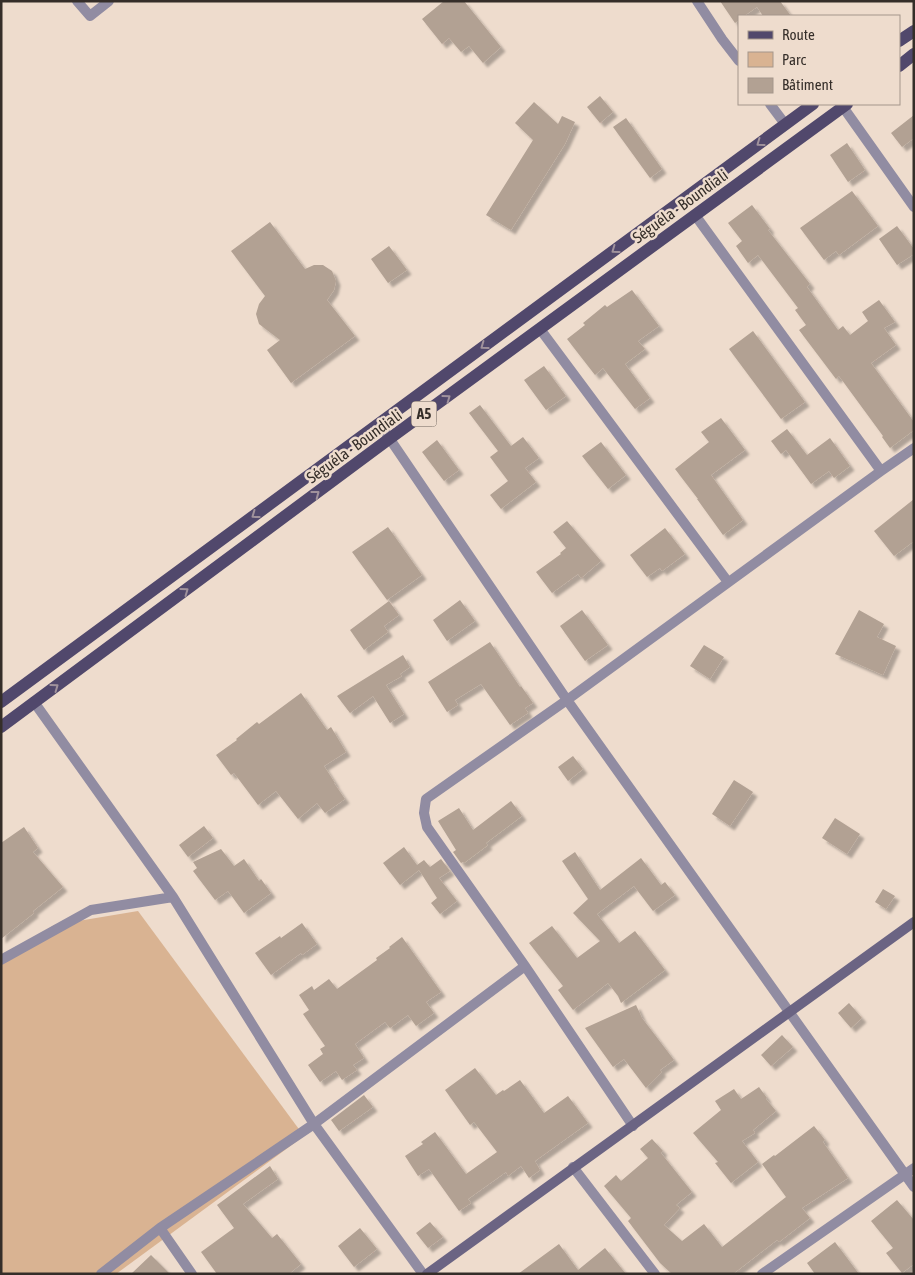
<svg xmlns="http://www.w3.org/2000/svg" width="915" height="1275" font-family="'Asap Condensed',sans-serif">
<style>
.green{fill:#d9b392}
.building{fill:#b2a193;filter:url(#shadow)}
.lines{fill:none;stroke-linecap:round;stroke-linejoin:round}
.street{stroke:#918ca2;stroke-width:10}
.secondary{stroke:#6b6483;stroke-width:10}
.primary{stroke:#51486c;stroke-width:12}
.oneway{stroke:#a0929c}
.labels{text-anchor:middle;stroke-width:5;stroke-linejoin:round;paint-order:stroke}
.shield{fill:#eedccd;stroke:#6c625a;stroke-width:1}
.shield-label{font-size:15px;font-weight:bold;fill:#352e29}
.street-label{font-size:16px;fill:#352e29;stroke:#eedccd}
</style>
<defs>
<filter id="shadow"><feDropShadow dx="4.5" dy="4.5" stdDeviation="1" flood-color="#0004"/></filter>
</defs>
<rect width="100%" height="100%" fill="#eedccd"/>
<path class="green" d="M 138,911 L 304,1136 L 116,1274 L 1,1274 L 1,963 L 54,925 Z"/>
<path class="building" d="M 444,1 L 464,1 L 501,47 L 483,63 L 469,46 L 461,52 L 449,38 L 442,44 L 422,19 Z
M 720,1 L 780,1 L 791,16 L 763,16 L 757,7 L 744,16 L 739,16 L 739,20 L 735,23 Z
M 600,96 L 613,112 L 600,123 L 587,107 Z
M 534,102 L 558,124 L 562,116 L 575,122 L 565,144 L 511,230 L 486,215 L 533,140 L 515,123 Z
M 914,115 L 914,138 L 902,147 L 891,133 Z
M 626,118 L 662,169 L 650,178 L 613,127 Z
M 847,143 L 865,170 L 848,182 L 830,155 Z
M 852,191 L 878,226 L 839,255 L 836,251 L 824,260 L 800,228 Z
M 752,205 L 770,229 L 768,230 L 810,284 L 807,287 L 838,330 L 843,326 L 850,335 L 868,321 L 862,312 L 879,300 L 895,322 L 884,328 L 896,345 L 871,363 L 914,422 L 914,430 L 890,448 L 882,437 L 883,436 L 839,376 L 836,379 L 799,330 L 806,325 L 795,310 L 798,308 L 758,255 L 748,263 L 736,246 L 742,241 L 728,223 Z
M 270,222 L 305,269 L 314,265 L 323,265 L 332,271 L 336,281 L 334,290 L 327,300 L 355,336 L 291,383 L 267,350 L 280,340 L 259,324 L 256,314 L 259,304 L 265,296 L 231,251 Z
M 897,226 L 914,249 L 914,254 L 897,265 L 879,239 Z
M 389,246 L 407,270 L 388,283 L 371,259 Z
M 632,290 L 659,326 L 638,341 L 645,349 L 625,364 L 650,398 L 635,409 L 603,368 L 595,375 L 567,339 L 585,325 L 583,323 L 605,305 L 607,307 Z
M 753,331 L 805,402 L 781,419 L 729,349 Z
M 544,366 L 566,396 L 546,410 L 524,380 Z
M 480,405 L 511,446 L 523,437 L 539,458 L 525,468 L 536,482 L 501,509 L 490,495 L 508,481 L 490,457 L 498,451 L 469,413 Z
M 721,418 L 745,450 L 711,475 L 743,520 L 723,535 L 697,499 L 698,499 L 675,469 L 709,442 L 701,432 Z
M 787,429 L 807,455 L 830,438 L 850,466 L 834,478 L 829,471 L 811,484 L 786,450 L 781,454 L 771,441 Z
M 437,440 L 459,470 L 444,481 L 422,452 Z
M 601,442 L 626,475 L 608,489 L 582,456 Z
M 914,499 L 914,541 L 894,556 L 874,531 Z
M 567,521 L 601,561 L 581,578 L 578,574 L 552,593 L 536,572 L 561,554 L 560,553 L 566,548 L 553,532 Z
M 388,527 L 422,575 L 387,600 L 352,552 Z
M 665,528 L 685,554 L 662,571 L 660,568 L 647,577 L 630,555 Z
M 460,600 L 475,621 L 447,641 L 433,620 Z
M 389,601 L 399,615 L 384,626 L 388,632 L 364,650 L 350,630 Z
M 582,610 L 608,645 L 585,661 L 560,626 Z
M 859,610 L 884,624 L 877,637 L 896,646 L 883,675 L 835,654 Z
M 490,642 L 520,687 L 521,686 L 533,703 L 525,708 L 528,713 L 510,725 L 481,684 L 455,700 L 458,705 L 447,712 L 428,682 Z
M 704,645 L 724,657 L 710,679 L 690,666 Z
M 403,655 L 410,667 L 400,674 L 402,676 L 386,685 L 404,714 L 390,723 L 373,696 L 350,713 L 337,696 Z
M 301,693 L 327,730 L 331,727 L 346,752 L 324,766 L 335,783 L 334,783 L 345,799 L 325,813 L 317,803 L 298,819 L 276,791 L 258,805 L 234,773 L 231,775 L 216,755 L 237,740 L 236,739 L 257,722 L 259,724 Z
M 573,756 L 583,769 L 568,781 L 558,767 Z
M 734,780 L 753,792 L 730,826 L 712,814 Z
M 511,801 L 522,816 L 486,843 L 488,845 L 464,863 L 463,862 L 461,863 L 453,852 L 456,850 L 438,821 L 459,808 L 473,830 Z
M 835,818 L 860,834 L 847,854 L 822,838 Z
M 204,826 L 213,838 L 188,857 L 179,845 Z
M 24,827 L 38,848 L 33,852 L 63,887 L 33,911 L 34,913 L 1,939 L 1,843 Z
M 404,847 L 417,865 L 424,860 L 430,867 L 441,859 L 450,871 L 439,878 L 457,901 L 440,914 L 431,903 L 437,898 L 419,870 L 400,885 L 383,863 Z
M 221,849 L 234,866 L 244,859 L 259,881 L 261,879 L 271,893 L 244,913 L 228,891 L 215,900 L 193,871 L 197,868 L 193,862 Z
M 575,852 L 600,890 L 641,858 L 661,885 L 665,882 L 675,895 L 653,911 L 634,886 L 597,914 L 619,943 L 635,931 L 665,970 L 621,1003 L 618,996 L 608,983 L 573,1010 L 558,990 L 563,986 L 529,943 L 552,926 L 577,958 L 600,941 L 573,913 L 588,899 L 562,861 Z
M 883,889 L 895,896 L 886,909 L 875,902 Z
M 302,923 L 317,944 L 302,955 L 301,953 L 271,975 L 255,953 L 280,936 L 281,938 Z
M 402,937 L 441,992 L 426,1002 L 434,1013 L 416,1026 L 408,1015 L 390,1028 L 385,1022 L 355,1044 L 364,1058 L 353,1065 L 357,1070 L 342,1080 L 336,1071 L 320,1082 L 308,1065 L 323,1054 L 320,1049 L 325,1046 L 303,1014 L 309,1010 L 299,995 L 312,986 L 314,990 L 329,979 L 337,989 L 377,960 L 376,958 L 390,948 L 389,947 Z
M 849,1003 L 862,1018 L 851,1028 L 838,1013 Z
M 636,1005 L 642,1018 L 674,1060 L 660,1070 L 662,1072 L 646,1088 L 624,1059 L 613,1067 L 585,1028 Z
M 782,1035 L 793,1047 L 771,1066 L 761,1055 Z
M 475,1068 L 496,1095 L 503,1090 L 504,1091 L 520,1080 L 544,1113 L 568,1096 L 588,1123 L 535,1161 L 540,1170 L 529,1178 L 521,1166 L 508,1176 L 506,1172 L 468,1199 L 471,1203 L 459,1211 L 429,1169 L 418,1176 L 405,1156 L 423,1144 L 421,1142 L 435,1132 L 466,1174 L 497,1152 L 474,1122 L 470,1125 L 445,1090 Z
M 759,1087 L 767,1098 L 766,1099 L 776,1111 L 753,1130 L 755,1133 L 742,1141 L 758,1162 L 731,1183 L 715,1163 L 718,1162 L 693,1133 L 721,1110 L 715,1101 L 734,1089 L 741,1099 Z
M 364,1095 L 373,1107 L 339,1131 L 331,1120 Z
M 814,1126 L 825,1140 L 823,1142 L 848,1178 L 802,1208 L 810,1218 L 779,1242 L 777,1240 L 733,1274 L 672,1274 L 660,1263 L 628,1221 L 631,1218 L 604,1186 L 616,1175 L 621,1181 L 648,1158 L 640,1149 L 652,1139 L 663,1151 L 661,1153 L 692,1192 L 676,1205 L 680,1208 L 664,1225 L 682,1241 L 704,1224 L 722,1247 L 786,1197 L 762,1164 L 774,1155 L 775,1156 Z
M 270,1166 L 278,1179 L 243,1204 L 272,1238 L 277,1234 L 301,1264 L 289,1274 L 217,1274 L 201,1252 L 234,1228 L 217,1205 Z
M 897,1200 L 914,1220 L 914,1264 L 902,1273 L 886,1253 L 893,1248 L 871,1221 Z
M 430,1222 L 443,1237 L 428,1248 L 416,1233 Z
M 360,1228 L 377,1249 L 354,1267 L 338,1246 Z
M 835,1242 L 859,1274 L 815,1274 L 807,1263 Z
M 559,1244 L 578,1270 L 605,1248 L 626,1274 L 518,1274 Z
M 151,1255 L 170,1274 L 131,1274 Z"/>
<g class="lines">
<path class="street" d="M 77,1 L 90,16 L 109,1
M 697,1 L 722,39 L 739,61
M 770,104 L 785,124
M 843,107 L 914,207
M 695,215 L 881,471
M 540,329 L 728,582
M 379,423 L 567,700 L 914,1187
M 34,702 L 173,897 L 314,1124 L 423,1274
M 1,960 L 91,910 L 173,897
M 633,1126 L 525,966 L 427,827 L 424,813 L 426,799 L 567,700 L 881,471 L 914,448
M 573,1167 L 655,1274
M 160,1228 L 192,1274
M 101,1274 L 160,1228 L 314,1124 L 525,966
M 762,1274 L 914,1168"/>
<path class="secondary" d="M 427,1274 C 589,1156 752,1040 914,922"/>
<path class="primary" d="M 899,41 L 914,31
M 899,66 L 914,54
M 1,702 L 813,104
M 1,727 L 389,439 L 847,104"/>
</g>
<defs><path id="oneway-chevron" d="M-2-3.5L2.5 0L-2 3.5" fill="none" stroke-width="1.6" stroke-linecap="round" stroke-linejoin="round" transform="scale(1.25)"/></defs>
<g class="oneway">
<use href="#oneway-chevron" transform="translate(760 143) rotate(144)"/>
<use href="#oneway-chevron" transform="translate(615 250) rotate(144)"/>
<use href="#oneway-chevron" transform="translate(484 346) rotate(144)"/>
<use href="#oneway-chevron" transform="translate(447 398) rotate(-36)"/>
<use href="#oneway-chevron" transform="translate(316 494) rotate(-37)"/>
<use href="#oneway-chevron" transform="translate(255 515) rotate(144)"/>
<use href="#oneway-chevron" transform="translate(185 591) rotate(-36)"/>
<use href="#oneway-chevron" transform="translate(55 687) rotate(-36)"/>
</g>
<g class="labels">
<rect class="shield" x="411.5" y="401.5" width="25" height="25" rx="4"/>
<g class="shield-label">
<text x="424" y="419">A5</text>
</g>
<g class="street-label">
<text transform="translate(680 206) rotate(-36)" y="6">Séguéla - Boundiali</text>
<text transform="translate(354 446) rotate(-36)" y="6">Séguéla - Boundiali</text>
</g>
</g>
<rect width="915" height="1275" fill="none" stroke="#352e29" stroke-width="5"/>
<rect x="738" y="15" width="162" height="90" fill="#eedccd" stroke="#a4968b"/>
<rect x="748" y="31" width="25" height="8" fill="#51486c" stroke="#a4968b"/>
<text x="782" y="40" font-size="15" fill="#352e29">Route</text>
<rect x="748" y="52" width="25" height="15" fill="#d9b392" stroke="#a4968b"/>
<text x="782" y="65" font-size="15" fill="#352e29">Parc</text>
<rect x="748" y="78" width="25" height="15" fill="#b2a193" stroke="#a4968b"/>
<text x="782" y="90" font-size="15" fill="#352e29">Bâtiment</text>
</svg>
